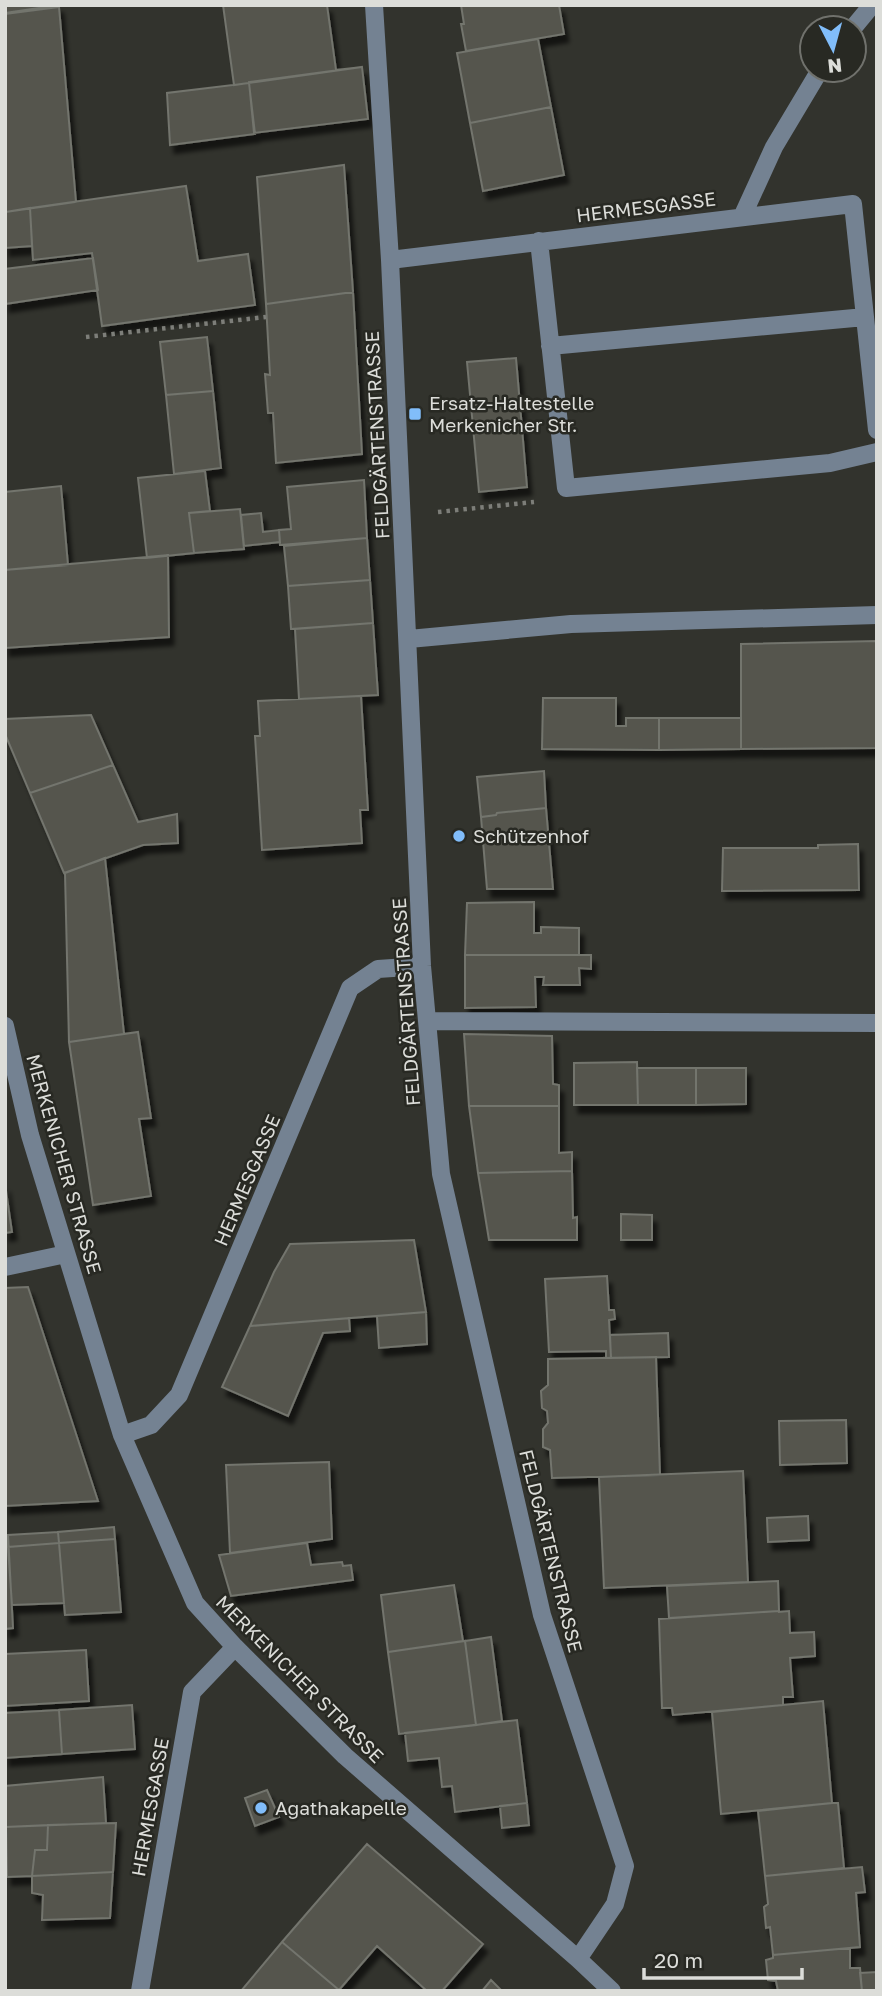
<svg xmlns="http://www.w3.org/2000/svg" width="882" height="1996" font-family="'Golos Text',sans-serif">
<style>
.building{fill:#54554e;stroke:#73746d;stroke-width:2;filter:url(#shadow)}
.lines{fill:none;stroke-linecap:round;stroke-linejoin:round}
.path{stroke:#7d7e79;stroke-width:4.5;stroke-dasharray:3.5 5;stroke-linecap:butt}
.minor{stroke:#748292;stroke-width:18}
.poi-dot{fill:#81bdfa;stroke:#282923;stroke-width:2.5}
.labels{text-anchor:middle;stroke-width:5;stroke-linejoin:round;paint-order:stroke}
.street-label{font-size:19px;fill:#dcddd9;stroke:#282923}
.poi-label{font-size:19px;fill:#dcddd9;stroke:#282923;text-anchor:start}
</style>
<defs>
<filter id="shadow"><feDropShadow dx="4.5" dy="8" stdDeviation="2" flood-color="#0009"/></filter>
</defs>
<rect width="100%" height="100%" fill="#32332d"/>
<path class="building" d="M 5,5 L 59,5 L 5,13 Z
M 223,5 L 327,5 L 336,70 L 362,67 L 234,85 Z
M 461,5 L 559,5 L 564,34 L 466,51 L 461,24 L 464,24 Z
M 59,7 L 76,202 L 5,212 L 5,14 Z
M 538,39 L 551,107 L 470,123 L 457,53 Z
M 362,67 L 368,119 L 254,133 L 249,82 Z
M 249,83 L 255,134 L 170,145 L 167,93 Z
M 551,107 L 564,175 L 483,191 L 470,123 Z
M 344,165 L 353,292 L 266,304 L 257,177 Z
M 186,186 L 198,261 L 248,254 L 255,305 L 102,326 L 92,253 L 33,260 L 30,208 Z
M 30,208 L 32,246 L 5,248 L 5,212 Z
M 93,258 L 98,290 L 5,304 L 5,269 Z
M 353,292 L 362,454 L 276,463 L 273,413 L 268,413 L 265,374 L 270,375 L 266,304 Z
M 207,337 L 213,391 L 166,395 L 160,342 Z
M 516,358 L 527,487 L 479,492 L 467,362 Z
M 213,391 L 221,468 L 174,474 L 166,395 Z
M 205,471 L 210,511 L 189,513 L 194,553 L 147,558 L 138,478 Z
M 364,480 L 367,538 L 280,545 L 279,530 L 291,529 L 287,487 Z
M 61,486 L 68,565 L 5,570 L 5,492 Z
M 240,509 L 244,549 L 194,553 L 189,513 Z
M 261,513 L 263,532 L 279,530 L 280,542 L 244,546 L 241,515 Z
M 367,538 L 370,580 L 288,586 L 284,546 Z
M 168,555 L 169,637 L 5,648 L 5,570 Z
M 370,580 L 373,623 L 291,629 L 288,586 Z
M 373,623 L 378,695 L 299,699 L 295,629 Z
M 877,641 L 877,748 L 741,749 L 741,644 Z
M 361,696 L 368,810 L 360,810 L 362,843 L 262,850 L 255,736 L 260,736 L 258,701 Z
M 543,698 L 616,698 L 616,726 L 626,726 L 626,718 L 659,718 L 659,750 L 542,749 Z
M 91,715 L 113,765 L 30,793 L 5,734 L 5,719 Z
M 659,718 L 741,718 L 741,749 L 659,750 Z
M 113,765 L 138,822 L 177,814 L 178,843 L 143,845 L 64,873 L 30,793 Z
M 544,771 L 546,808 L 497,813 L 496,815 L 481,817 L 477,777 Z
M 546,808 L 553,889 L 487,889 L 481,817 L 496,815 L 497,813 Z
M 858,844 L 859,890 L 722,891 L 723,848 L 818,848 L 818,845 Z
M 105,858 L 124,1034 L 69,1042 L 65,873 Z
M 534,902 L 534,933 L 541,933 L 541,927 L 579,928 L 579,955 L 465,955 L 467,903 Z
M 465,955 L 591,955 L 591,969 L 579,968 L 580,985 L 543,985 L 544,977 L 535,977 L 536,1007 L 465,1008 Z
M 138,1032 L 151,1118 L 139,1119 L 151,1196 L 93,1205 L 69,1042 Z
M 464,1034 L 552,1036 L 553,1084 L 559,1085 L 559,1106 L 469,1106 Z
M 637,1062 L 638,1105 L 574,1105 L 574,1063 Z
M 637,1068 L 696,1068 L 696,1105 L 638,1105 Z
M 696,1068 L 746,1068 L 746,1104 L 696,1105 Z
M 469,1106 L 559,1106 L 559,1153 L 572,1152 L 572,1171 L 478,1173 Z
M 572,1171 L 573,1218 L 577,1217 L 577,1240 L 489,1240 L 478,1173 Z
M 5,1184 L 12,1232 L 5,1233 Z
M 621,1214 L 652,1215 L 652,1240 L 621,1240 Z
M 414,1240 L 426,1312 L 250,1326 L 274,1272 L 290,1244 Z
M 607,1276 L 609,1310 L 614,1310 L 615,1319 L 609,1320 L 611,1358 L 606,1358 L 606,1351 L 549,1352 L 545,1279 Z
M 28,1287 L 98,1501 L 5,1506 L 5,1288 Z
M 426,1312 L 427,1344 L 379,1348 L 377,1316 Z
M 349,1318 L 350,1331 L 323,1333 L 288,1416 L 222,1387 L 250,1326 Z
M 668,1333 L 669,1357 L 611,1358 L 610,1335 Z
M 656,1357 L 660,1475 L 552,1478 L 550,1450 L 543,1447 L 543,1429 L 548,1423 L 547,1411 L 542,1408 L 541,1391 L 548,1385 L 548,1359 Z
M 846,1420 L 847,1463 L 780,1465 L 779,1421 Z
M 329,1462 L 332,1539 L 230,1553 L 226,1465 Z
M 743,1471 L 748,1582 L 604,1588 L 599,1477 Z
M 808,1516 L 809,1540 L 768,1542 L 767,1518 Z
M 114,1527 L 115,1539 L 59,1543 L 58,1532 Z
M 58,1532 L 59,1543 L 8,1547 L 8,1535 Z
M 5,1535 L 8,1535 L 13,1628 L 5,1629 Z
M 115,1539 L 121,1612 L 65,1615 L 59,1543 Z
M 59,1543 L 64,1603 L 12,1605 L 8,1547 Z
M 307,1543 L 311,1565 L 342,1562 L 343,1566 L 351,1565 L 353,1580 L 231,1596 L 219,1555 Z
M 778,1581 L 779,1611 L 669,1618 L 667,1586 Z
M 454,1585 L 463,1641 L 388,1652 L 381,1595 Z
M 779,1611 L 779,1612 L 789,1611 L 790,1633 L 814,1632 L 815,1656 L 790,1658 L 793,1697 L 783,1697 L 783,1705 L 673,1715 L 672,1708 L 662,1708 L 659,1619 Z
M 491,1637 L 502,1721 L 476,1725 L 465,1641 Z
M 465,1641 L 476,1725 L 399,1734 L 388,1652 Z
M 86,1650 L 89,1701 L 5,1706 L 5,1654 Z
M 823,1701 L 832,1803 L 721,1814 L 712,1712 Z
M 132,1705 L 135,1749 L 62,1754 L 59,1710 Z
M 59,1710 L 62,1754 L 5,1758 L 5,1713 Z
M 517,1720 L 527,1803 L 455,1812 L 452,1786 L 442,1787 L 439,1758 L 408,1761 L 405,1733 Z
M 103,1777 L 106,1823 L 6,1827 L 5,1786 Z
M 267,1790 L 279,1817 L 255,1826 L 245,1798 Z
M 527,1803 L 529,1825 L 502,1828 L 500,1806 Z
M 832,1803 L 838,1803 L 844,1868 L 765,1876 L 758,1811 Z
M 116,1823 L 113,1872 L 32,1876 L 35,1850 L 47,1850 L 48,1825 Z
M 48,1825 L 47,1850 L 35,1850 L 32,1876 L 7,1877 L 6,1827 Z
M 367,1844 L 483,1944 L 442,1991 L 427,1991 L 377,1946 L 339,1990 L 282,1942 Z
M 862,1867 L 865,1892 L 856,1893 L 860,1947 L 773,1955 L 770,1927 L 766,1928 L 764,1907 L 768,1904 L 765,1876 Z
M 113,1872 L 110,1918 L 42,1920 L 43,1895 L 32,1893 L 32,1876 Z
M 282,1942 L 339,1990 L 241,1991 Z
M 850,1948 L 850,1968 L 860,1968 L 862,1991 L 778,1991 L 776,1981 L 768,1980 L 766,1960 L 773,1958 L 773,1955 Z
M 877,1972 L 877,1991 L 862,1991 L 860,1973 Z
M 491,1980 L 502,1991 L 482,1991 Z"/>
<g class="lines">
<path class="path" d="M 86,337 L 266,317
M 438,512 L 534,502"/>
<path class="minor" d="M 374,5 L 390,260 L 422,966 L 441,1174 L 542,1615 L 625,1866 L 615,1904 L 578,1959
M 853,28 L 872,5
M 742,217 L 774,147 L 820,70
M 539,241 L 566,488 L 830,463 L 877,452
M 390,260 L 853,204 L 865,317
M 550,346 L 865,317 L 877,430
M 409,639 L 571,624 L 877,615
M 428,1021 L 877,1023
M 5,1026 L 30,1135 L 122,1435 L 195,1603 L 235,1647 L 345,1756 L 578,1959 L 612,1991
M 5,1267 L 66,1254
M 122,1435 L 151,1425 L 179,1395 L 350,988 L 378,969 L 422,966
M 140,1991 L 192,1692 L 235,1647"/>
</g>
<g class="poi-dot">
<rect x="408" y="407" width="14" height="14" rx="3.5"/>
<circle cx="459" cy="836" r="7"/>
<circle cx="261" cy="1808" r="7"/>
</g>
<g class="labels">
<g class="street-label">
<text transform="translate(646 207) rotate(-7)" y="7">HERMESGASSE</text>
<text transform="translate(377 435) rotate(-93)" y="7">FELDGÄRTENSTRASSE</text>
<text transform="translate(406 1002) rotate(-94)" y="7">FELDGÄRTENSTRASSE</text>
<text transform="translate(64 1164) rotate(74)" y="7">MERKENICHER STRASSE</text>
<text transform="translate(247 1180) rotate(-67)" y="7">HERMESGASSE</text>
<text transform="translate(551 1551) rotate(76)" y="7">FELDGÄRTENSTRASSE</text>
<text transform="translate(300 1679) rotate(45)" y="7">MERKENICHER STRASSE</text>
<text transform="translate(150 1807) rotate(-80)" y="7">HERMESGASSE</text>
</g>
<g class="poi-label">
<text x="429" y="410">Ersatz-Haltestelle<tspan x="429" dy="22">Merkenicher Str.</tspan></text>
<text x="473" y="843">Schützenhof</text>
<text x="275" y="1815">Agathakapelle</text>
</g>
</g>
<rect width="882" height="1996" fill="none" stroke="#dcddd9" stroke-width="14"/>
<g transform="translate(833 49) rotate(174)"><circle r="33" fill="#282923" stroke="#70716c" stroke-width="2"/>
<path d="M0-5L12 26L0 18L-12 26Z" fill="#81bdfa"/>
<text y="-10" font-size="19" font-weight="bold" text-anchor="middle" fill="#dcddd9">N</text>
</g>
<path d="M644 1968v10h158v-10" fill="none" stroke="#dcddd9" stroke-width="3.5"/>
<text x="654" y="1968" font-size="21" fill="#dcddd9" stroke="#282923" stroke-width="5" paint-order="stroke">20 m</text>
</svg>
